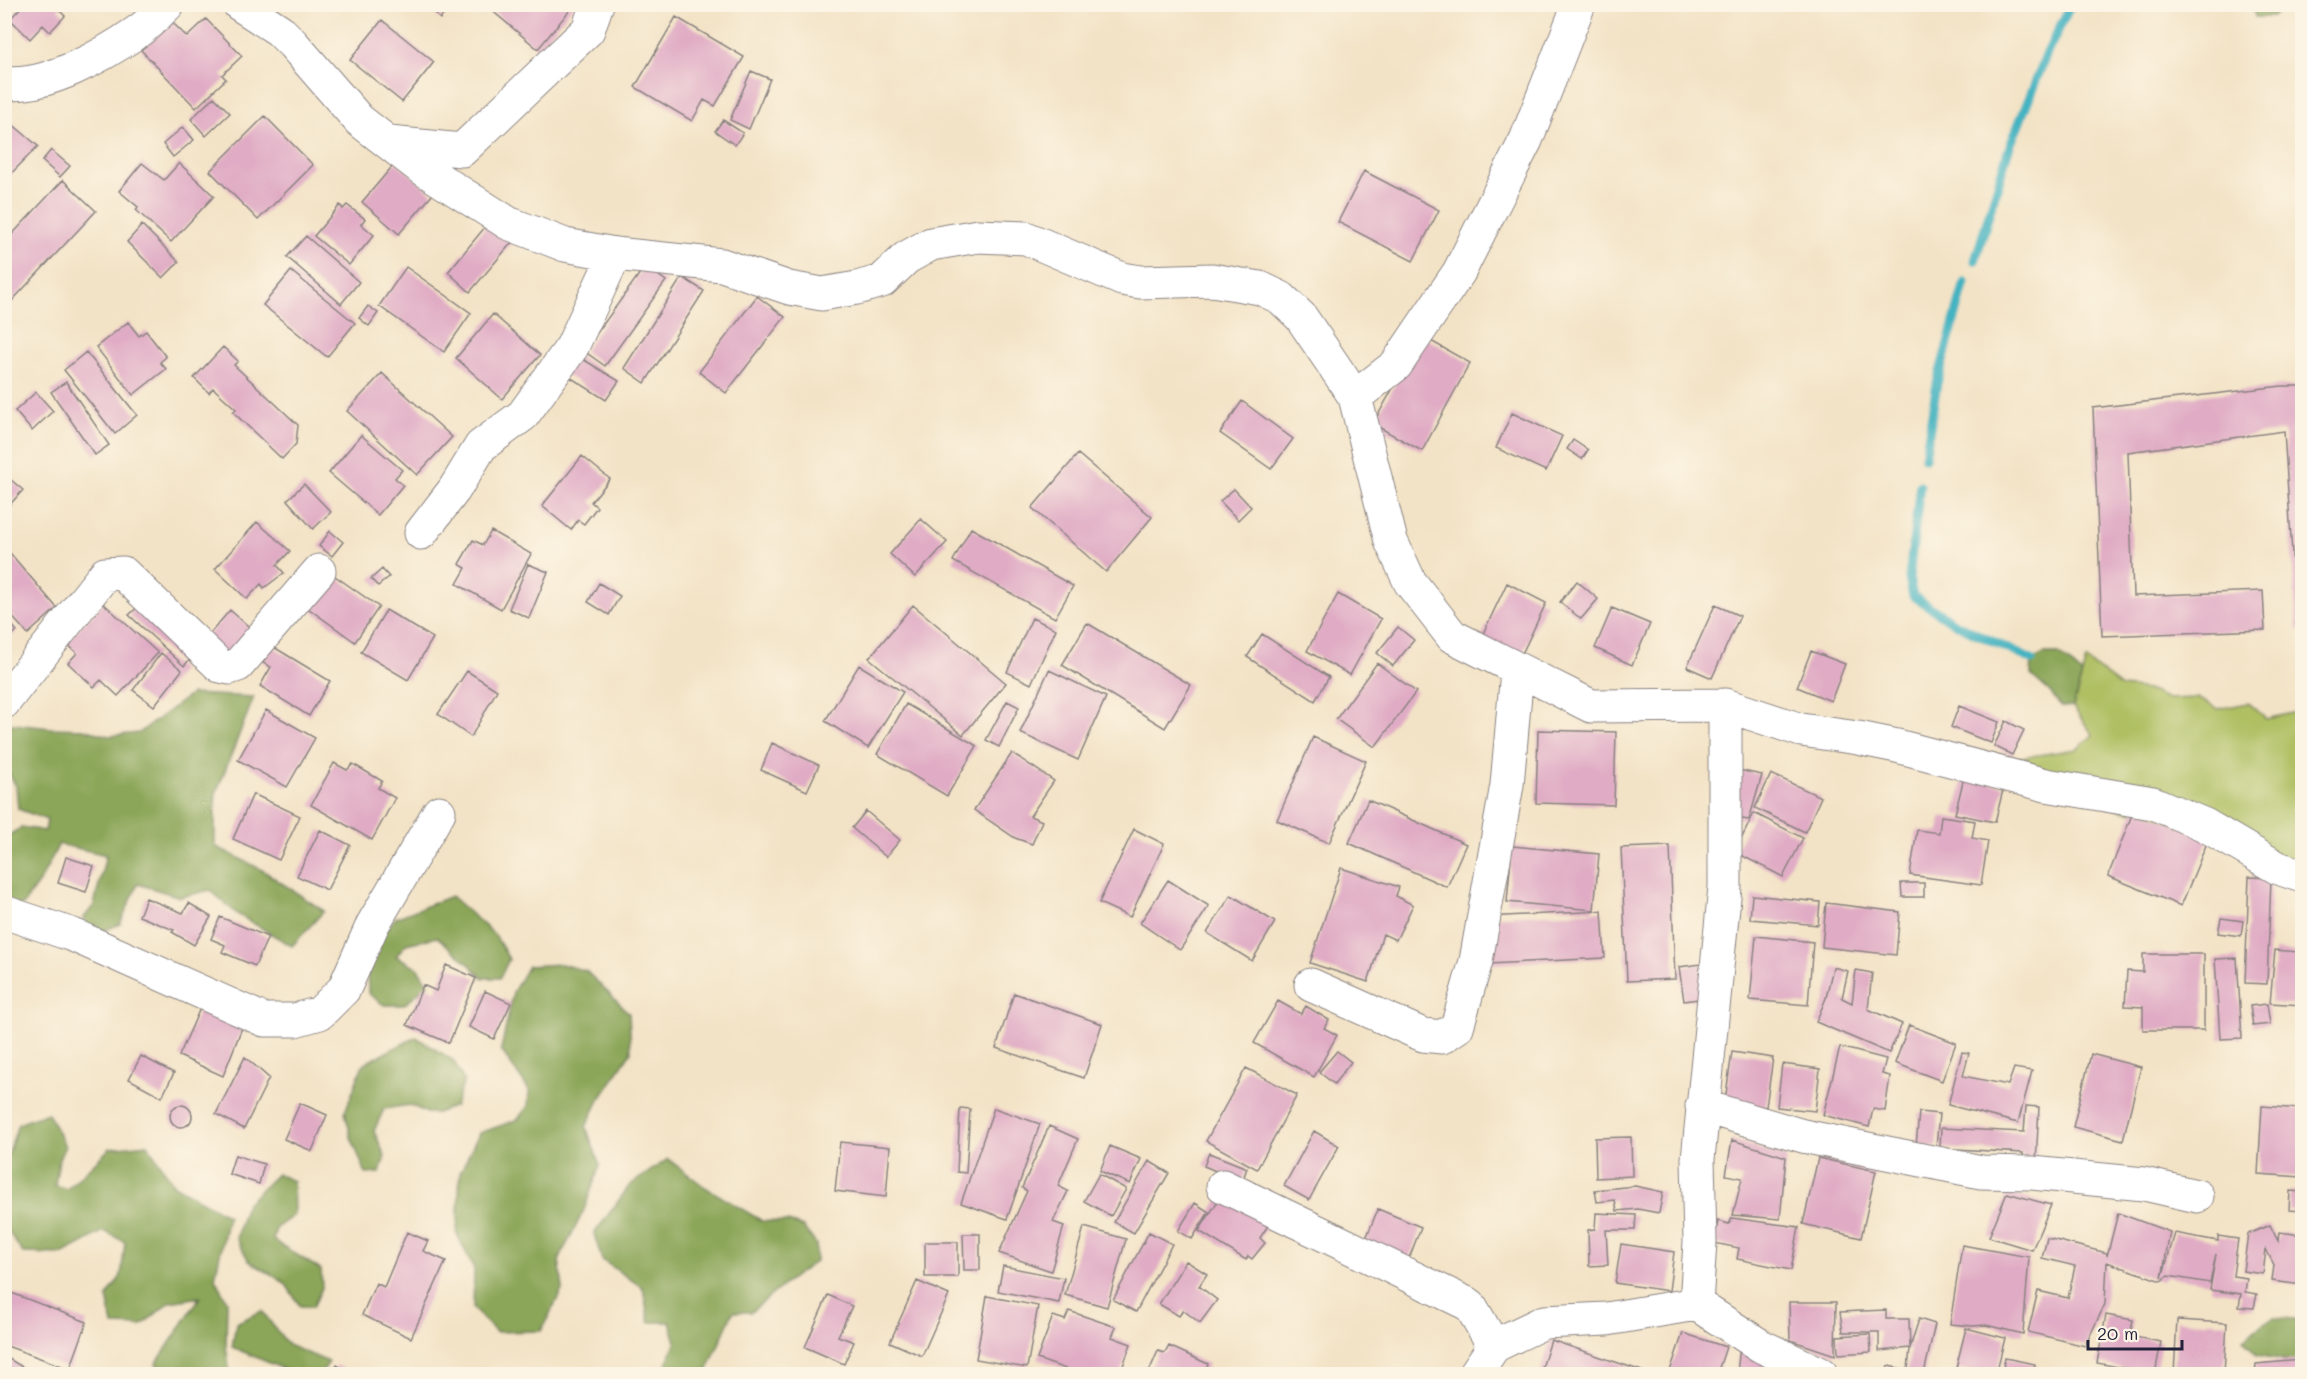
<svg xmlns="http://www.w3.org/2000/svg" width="2307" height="1379" font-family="Mali,sans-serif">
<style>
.green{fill:#afbf62;stroke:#68704e;stroke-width:1.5}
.forest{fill:#8ba658;stroke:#56644a;stroke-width:1.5}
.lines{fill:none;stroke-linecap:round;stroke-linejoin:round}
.stream{stroke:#45b3c1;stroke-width:9}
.building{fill:#e0acc5}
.minor-casing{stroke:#8a8280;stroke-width:35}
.minor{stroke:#fff;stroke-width:33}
</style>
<rect width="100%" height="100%" fill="#fcf5e5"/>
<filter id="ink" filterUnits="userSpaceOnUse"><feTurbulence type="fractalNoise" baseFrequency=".0167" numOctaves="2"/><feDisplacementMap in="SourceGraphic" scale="12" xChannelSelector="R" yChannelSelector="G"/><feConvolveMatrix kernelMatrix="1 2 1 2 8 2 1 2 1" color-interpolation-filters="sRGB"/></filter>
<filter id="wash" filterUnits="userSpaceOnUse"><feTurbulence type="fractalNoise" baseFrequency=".008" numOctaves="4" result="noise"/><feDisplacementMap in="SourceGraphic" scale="24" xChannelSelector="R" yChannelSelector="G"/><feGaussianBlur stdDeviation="1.35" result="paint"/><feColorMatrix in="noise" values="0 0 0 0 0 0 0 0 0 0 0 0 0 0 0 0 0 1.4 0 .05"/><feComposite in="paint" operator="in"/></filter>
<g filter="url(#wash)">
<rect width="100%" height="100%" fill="#f3e3c6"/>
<path class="green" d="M 2086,660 L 2122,687 L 2147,690 L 2168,699 L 2197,698 L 2218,709 L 2248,703 L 2266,719 L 2302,711 L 2302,876 L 2242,848 L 2015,776 L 2019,758 L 2077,749 L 2093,735 L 2073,707 Z"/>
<path class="forest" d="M 2253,5 L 2253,4 L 2283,5 L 2273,17 L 2255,17 Z
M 2044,654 L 2059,654 L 2082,674 L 2073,707 L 2062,707 L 2050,692 L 2031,675 L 2032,660 Z
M 191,694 L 254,697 L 215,796 L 215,846 L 262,870 L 324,911 L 292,946 L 237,914 L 210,890 L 180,897 L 138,884 L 120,924 L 98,933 L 83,919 L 94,905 L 106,855 L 59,844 L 41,879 L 23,905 L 5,906 L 4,838 L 22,827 L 45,831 L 47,820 L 18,809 L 16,786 L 5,768 L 5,723 L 51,728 L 83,729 L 109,736 L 139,733 Z
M 451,896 L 495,935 L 509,959 L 500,978 L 483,978 L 468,963 L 437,937 L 406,944 L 396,956 L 417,967 L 428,984 L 404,1005 L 384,1005 L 368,993 L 367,958 L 395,918 Z
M 561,964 L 586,971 L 629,1013 L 631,1052 L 599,1100 L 586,1127 L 600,1165 L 584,1210 L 559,1260 L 563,1288 L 541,1331 L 496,1332 L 473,1309 L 474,1269 L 457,1234 L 460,1173 L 479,1133 L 517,1120 L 528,1106 L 529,1090 L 501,1050 L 513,992 L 528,966 Z
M 416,1037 L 454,1061 L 464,1081 L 455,1106 L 437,1113 L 427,1113 L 410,1105 L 384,1109 L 374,1131 L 385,1156 L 380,1173 L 366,1174 L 351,1137 L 345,1112 L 363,1064 Z
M 48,1113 L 65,1146 L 59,1159 L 55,1185 L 67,1189 L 110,1148 L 147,1144 L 174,1185 L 228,1216 L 215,1278 L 227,1301 L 226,1346 L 230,1374 L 162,1374 L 156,1364 L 200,1297 L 170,1302 L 141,1326 L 113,1325 L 107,1297 L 121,1276 L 125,1242 L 104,1231 L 62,1254 L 23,1253 L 7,1230 L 5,1215 L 5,1164 L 18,1124 Z
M 668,1159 L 705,1187 L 762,1221 L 788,1222 L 803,1227 L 816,1244 L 816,1261 L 791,1279 L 751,1312 L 733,1312 L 706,1374 L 662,1374 L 676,1342 L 670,1322 L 649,1322 L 643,1288 L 602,1260 L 594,1234 L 630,1185 Z
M 277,1174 L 293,1181 L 294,1215 L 276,1228 L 273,1240 L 321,1270 L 322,1288 L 313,1307 L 300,1306 L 285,1283 L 249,1261 L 236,1238 L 246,1204 Z
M 262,1311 L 288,1345 L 329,1362 L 321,1374 L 295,1374 L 232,1347 L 236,1323 Z
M 2273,1317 L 2302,1320 L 2302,1363 L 2257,1355 L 2243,1339 Z"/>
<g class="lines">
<path class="stream" d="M 1975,261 L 2008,151 L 2047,53 L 2071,4
M 1925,458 L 1937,383 L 1965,282
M 1920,485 L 1909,578 L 1913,596 L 1954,623 L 2032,660"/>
</g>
<g id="blocks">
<path class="building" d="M 24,4 L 62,4 L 58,9 L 65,16 L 50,32 L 43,25 L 30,39 L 10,19 Z
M 425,4 L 453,4 L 440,19 Z
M 484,4 L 575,4 L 538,49 Z
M 676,17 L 744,57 L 715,106 L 704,100 L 692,121 L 635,87 Z
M 206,19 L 242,56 L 222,75 L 226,79 L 196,108 L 141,50 L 171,21 L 187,37 Z
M 382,20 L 434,62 L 402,102 L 350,60 Z
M 751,71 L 770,79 L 749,129 L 730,120 Z
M 214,97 L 230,113 L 206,136 L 191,119 Z
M 265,116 L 313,165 L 258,220 L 210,171 Z
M 4,117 L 38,146 L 4,181 Z
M 723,120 L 743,133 L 735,145 L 715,131 Z
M 183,127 L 194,140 L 173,157 L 163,144 Z
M 51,150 L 70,166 L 60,177 L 42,161 Z
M 396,162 L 433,194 L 399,234 L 362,202 Z
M 142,163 L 164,180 L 179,163 L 214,196 L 171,242 L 136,210 L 138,207 L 119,191 Z
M 1364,171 L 1439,210 L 1413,261 L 1338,222 Z
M 63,180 L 96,211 L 10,303 L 4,298 L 4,243 Z
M 340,205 L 343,209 L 347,205 L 365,219 L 361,224 L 374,235 L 349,265 L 314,236 Z
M 490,221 L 513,241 L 470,292 L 448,272 Z
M 142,225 L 179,262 L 163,278 L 127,242 Z
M 306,236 L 359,282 L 341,304 L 287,257 Z
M 645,266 L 666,281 L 605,366 L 584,351 Z
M 406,267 L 471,313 L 444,352 L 379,306 Z
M 291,271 L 355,323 L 327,357 L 263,305 Z
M 682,277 L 704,291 L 645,383 L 624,368 Z
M 757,296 L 785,317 L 726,393 L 699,372 Z
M 368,306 L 378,313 L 369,326 L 359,318 Z
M 493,314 L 540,355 L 502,399 L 456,358 Z
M 128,322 L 139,336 L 146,331 L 166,357 L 160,362 L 166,369 L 133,395 L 96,347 Z
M 1422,336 L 1470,363 L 1422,451 L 1373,424 Z
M 223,347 L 238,361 L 234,365 L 298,425 L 296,444 L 282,459 L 233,412 L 236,409 L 213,388 L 209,393 L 194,378 Z
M 86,352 L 137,415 L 115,434 L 64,370 Z
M 576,355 L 619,381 L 606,400 L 565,374 Z
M 382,373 L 452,437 L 417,475 L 347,411 Z
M 66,382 L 109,445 L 95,455 L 51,392 Z
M 2282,386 L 2302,386 L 2302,629 L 2297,630 L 2284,431 L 2128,452 L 2133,596 L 2263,591 L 2265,630 L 2102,636 L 2093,408 Z
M 36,392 L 53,411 L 32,431 L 15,411 Z
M 1242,401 L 1293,439 L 1271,469 L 1220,433 Z
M 1512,413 L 1562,436 L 1546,471 L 1496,448 Z
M 361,435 L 402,470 L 395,478 L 403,485 L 378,515 L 329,473 Z
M 1573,440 L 1588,450 L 1582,459 L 1567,449 Z
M 1078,454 L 1152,517 L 1106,572 L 1032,508 Z
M 582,456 L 610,479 L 591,502 L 597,507 L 584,524 L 578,520 L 571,530 L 542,506 Z
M 4,474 L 23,490 L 4,511 Z
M 304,484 L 331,512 L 313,529 L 287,500 Z
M 1234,489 L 1251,507 L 1238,520 L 1220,501 Z
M 921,519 L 947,542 L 915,577 L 890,554 Z
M 257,522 L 290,551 L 277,565 L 284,573 L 264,588 L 261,584 L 247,599 L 215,569 Z
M 971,528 L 1073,586 L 1055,618 L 953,561 Z
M 330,531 L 343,542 L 332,556 L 319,546 Z
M 491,531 L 531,554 L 501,609 L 457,584 L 466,568 L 459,564 L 473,540 L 483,545 Z
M 4,546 L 57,608 L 28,634 L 4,608 Z
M 528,564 L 548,572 L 529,618 L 509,609 Z
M 325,569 L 379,607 L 355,642 L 301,603 Z
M 382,569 L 389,577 L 378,586 L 371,579 Z
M 1577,581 L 1598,599 L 1581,619 L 1560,602 Z
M 599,583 L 620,596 L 609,615 L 588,602 Z
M 1507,583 L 1546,603 L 1520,658 L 1481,638 Z
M 1338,594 L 1381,619 L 1350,675 L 1307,651 Z
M 143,602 L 196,652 L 184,666 L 129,615 Z
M 103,603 L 158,653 L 118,696 L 101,680 L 94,687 L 68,663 L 77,653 L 66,643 Z
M 913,605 L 1006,683 L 963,735 L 869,658 Z
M 1715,605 L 1740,616 L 1712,678 L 1687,667 Z
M 1612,608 L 1650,624 L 1632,665 L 1595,648 Z
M 230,610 L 256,633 L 233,661 L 206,638 Z
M 386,610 L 433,638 L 408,680 L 361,652 Z
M 4,616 L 17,631 L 4,642 Z
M 1032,618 L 1056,629 L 1031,684 L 1007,672 Z
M 1087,623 L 1191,685 L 1165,728 L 1062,665 Z
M 1398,627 L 1414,640 L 1393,666 L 1377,653 Z
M 1262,634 L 1329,677 L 1315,701 L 1247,657 Z
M 272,646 L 330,681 L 309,716 L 260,686 L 271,667 L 263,663 Z
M 1811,651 L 1845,664 L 1831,701 L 1797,687 Z
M 161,653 L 182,670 L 154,706 L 133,690 Z
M 1377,663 L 1416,692 L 1375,747 L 1336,719 Z
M 859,665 L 903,692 L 868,748 L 825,721 Z
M 1049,670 L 1106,697 L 1078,760 L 1020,733 Z
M 467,671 L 497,690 L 471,737 L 438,714 Z
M 1007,701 L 1019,707 L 999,747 L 986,740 Z
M 906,704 L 977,746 L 947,796 L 877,754 Z
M 1959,706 L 1999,722 L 1991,743 L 1951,727 Z
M 266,710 L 315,738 L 287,787 L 238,760 Z
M 2006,721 L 2024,730 L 2012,755 L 1994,746 Z
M 1538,730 L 1616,732 L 1614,805 L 1536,803 Z
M 1313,737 L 1366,761 L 1329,843 L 1277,820 Z
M 772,743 L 819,765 L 807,791 L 761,770 Z
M 1012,753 L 1054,781 L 1030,816 L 1042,821 L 1032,844 L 1015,838 L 974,810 Z
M 334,763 L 347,770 L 353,764 L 382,781 L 378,788 L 395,798 L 372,840 L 311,805 Z
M 1734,769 L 1762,775 L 1749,820 L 1736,818 Z
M 1771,774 L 1821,797 L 1805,832 L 1755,808 Z
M 1964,777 L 2004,786 L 1995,822 L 1955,814 Z
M 253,794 L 300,816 L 279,860 L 233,839 Z
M 1368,800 L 1466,844 L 1447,887 L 1349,843 Z
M 2135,807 L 2209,838 L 2181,906 L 2108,876 Z
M 866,811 L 900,840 L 886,857 L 852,828 Z
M 1754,813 L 1803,838 L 1783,877 L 1735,852 Z
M 1941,816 L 1975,821 L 1972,838 L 1988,841 L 1981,885 L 1910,875 L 1917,830 L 1939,833 Z
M 1134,829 L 1164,844 L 1130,917 L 1099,903 Z
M 320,830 L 350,845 L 327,890 L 297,876 Z
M 1512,846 L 1599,854 L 1594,910 L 1507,902 Z
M 1670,846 L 1675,979 L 1627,981 L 1621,848 Z
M 66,857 L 94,866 L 86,892 L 58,883 Z
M 1341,868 L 1399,887 L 1396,896 L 1413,905 L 1396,940 L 1383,934 L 1368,982 L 1310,963 Z
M 2249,877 L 2271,878 L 2267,984 L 2245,983 Z
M 1168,880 L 1209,906 L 1180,950 L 1140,923 Z
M 1901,883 L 1924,883 L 1924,897 L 1902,897 Z
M 1231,895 L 1275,922 L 1252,961 L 1207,933 Z
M 1752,895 L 1820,902 L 1818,925 L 1750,919 Z
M 146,898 L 183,913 L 189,903 L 211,917 L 194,945 L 172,932 L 174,930 L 139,916 Z
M 1826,903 L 1900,912 L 1896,955 L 1822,947 Z
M 1602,911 L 1605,958 L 1489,964 L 1487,917 Z
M 220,917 L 268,937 L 255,966 L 222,952 L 225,945 L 211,939 Z
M 2221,918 L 2243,921 L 2241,936 L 2218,933 Z
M 1756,936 L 1813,942 L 1808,1005 L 1750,1000 Z
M 2299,940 L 2302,940 L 2302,1005 L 2270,1003 L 2275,950 L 2298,952 Z
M 2143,954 L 2204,954 L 2204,1030 L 2143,1030 L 2143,1007 L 2125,1006 L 2127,971 L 2143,972 Z
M 2237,958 L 2242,1038 L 2220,1039 L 2215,959 Z
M 1701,964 L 1706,998 L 1684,1001 L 1679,967 Z
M 446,965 L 476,978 L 449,1043 L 407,1025 L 423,985 L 436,991 Z
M 1833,967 L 1848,971 L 1842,998 L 1852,1003 L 1856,970 L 1872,973 L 1868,1009 L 1902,1024 L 1889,1053 L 1816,1022 L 1826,998 Z
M 485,991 L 511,1003 L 494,1039 L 469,1027 Z
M 1014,993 L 1102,1024 L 1084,1078 L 996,1048 Z
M 205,997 L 245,1020 L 223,1076 L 179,1056 Z
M 1278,1001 L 1301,1014 L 1306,1006 L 1329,1020 L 1324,1028 L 1337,1035 L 1314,1077 L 1254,1043 Z
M 2267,1004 L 2270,1024 L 2253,1026 L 2250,1006 Z
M 1909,1025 L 1956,1043 L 1942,1081 L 1895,1063 Z
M 1840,1047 L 1886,1059 L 1882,1074 L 1890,1076 L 1885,1111 L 1873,1109 L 1869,1127 L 1823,1115 Z
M 1337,1051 L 1351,1062 L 1334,1084 L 1319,1072 Z
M 1732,1052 L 1773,1058 L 1766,1107 L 1725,1101 Z
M 1962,1052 L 1969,1053 L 1963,1076 L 2008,1085 L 2014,1068 L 2032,1071 L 2018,1123 L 1948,1105 Z
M 2091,1054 L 2141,1067 L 2123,1140 L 2073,1127 Z
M 141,1056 L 174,1073 L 162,1097 L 129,1079 Z
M 245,1057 L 269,1078 L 244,1129 L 216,1114 Z
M 1782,1064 L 1820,1069 L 1815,1111 L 1777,1107 Z
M 1246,1068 L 1297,1095 L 1257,1169 L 1206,1141 Z
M 300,1103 L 327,1115 L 312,1151 L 284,1139 Z
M170 1116a11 11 0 1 1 22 0a11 11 0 1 1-22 0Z
M 2026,1106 L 2039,1107 L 2036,1163 L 2023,1162 L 2023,1153 L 1940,1148 L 1941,1128 L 2024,1132 Z
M 2262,1106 L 2302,1109 L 2302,1177 L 2258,1174 Z
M 960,1108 L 970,1109 L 966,1173 L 957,1172 Z
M 994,1108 L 1040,1124 L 1007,1219 L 961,1203 Z
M 1919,1112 L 1939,1114 L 1936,1147 L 1916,1146 Z
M 1049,1126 L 1078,1139 L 1058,1186 L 1068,1191 L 1053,1222 L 1064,1226 L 1051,1271 L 999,1253 L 1027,1191 L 1022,1188 Z
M 1314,1131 L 1339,1146 L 1309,1200 L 1284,1186 Z
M 1631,1137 L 1632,1176 L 1596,1178 L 1595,1138 Z
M 1732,1140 L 1786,1157 L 1780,1219 L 1733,1215 L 1742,1178 L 1726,1175 Z
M 840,1142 L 890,1147 L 886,1197 L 835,1191 Z
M 1110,1146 L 1141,1159 L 1130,1184 L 1100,1171 Z
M 1209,1153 L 1247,1168 L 1242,1182 L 1204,1166 Z
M 235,1155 L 264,1164 L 259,1184 L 229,1174 Z
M 1818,1158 L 1876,1171 L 1861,1238 L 1803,1224 Z
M 1149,1161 L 1169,1173 L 1134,1233 L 1114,1222 Z
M 1099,1174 L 1126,1189 L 1111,1216 L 1084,1201 Z
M 1635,1186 L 1663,1192 L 1659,1213 L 1638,1209 L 1617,1211 L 1615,1200 L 1597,1202 L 1595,1190 Z
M 2290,1191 L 2302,1192 L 2302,1211 L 2289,1210 Z
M 2007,1193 L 2051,1205 L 2032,1250 L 1989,1237 Z
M 1222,1194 L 1269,1224 L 1260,1238 L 1265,1243 L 1252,1259 L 1248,1256 L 1246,1260 L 1199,1231 Z
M 1195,1203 L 1209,1212 L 1192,1239 L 1178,1231 Z
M 1378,1209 L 1421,1227 L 1408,1261 L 1364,1243 Z
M 1596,1213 L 1636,1215 L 1635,1230 L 1606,1230 L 1608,1265 L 1589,1266 L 1588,1230 L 1595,1229 Z
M 2118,1213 L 2170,1232 L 2162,1278 L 2175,1233 L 2218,1241 L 2218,1236 L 2238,1239 L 2233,1276 L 2247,1278 L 2245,1292 L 2257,1294 L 2254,1308 L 2239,1307 L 2241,1294 L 2210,1290 L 2216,1254 L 2210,1283 L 2168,1276 L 2161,1281 L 2107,1262 L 2105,1304 L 2085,1346 L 2028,1332 L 2038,1291 L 2068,1298 L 2075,1266 L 2042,1258 L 2047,1238 L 2107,1253 L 2107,1256 Z
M 1732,1218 L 1799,1227 L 1791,1270 L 1737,1259 L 1739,1248 L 1714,1243 L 1718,1221 L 1729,1224 Z
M 2270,1225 L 2278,1241 L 2279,1232 L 2302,1235 L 2302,1285 L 2272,1281 L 2274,1265 L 2266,1249 L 2263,1274 L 2243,1271 L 2248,1234 Z
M 1084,1227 L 1126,1239 L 1107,1307 L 1065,1295 Z
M 407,1232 L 428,1241 L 423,1251 L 446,1261 L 411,1338 L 362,1315 L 376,1283 L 384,1287 Z
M 1149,1232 L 1172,1244 L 1136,1312 L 1113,1300 Z
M 963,1234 L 980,1234 L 980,1270 L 964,1270 Z
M 925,1242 L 958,1242 L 958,1277 L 925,1277 Z
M 1621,1244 L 1674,1252 L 1669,1291 L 1615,1283 Z
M 1962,1245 L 2029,1257 L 2023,1334 L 1986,1325 L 1973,1326 L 1950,1324 Z
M 1186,1261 L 1207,1274 L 1199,1286 L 1217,1300 L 1200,1323 L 1183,1310 L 1179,1316 L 1159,1304 Z
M 1003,1266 L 1064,1278 L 1059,1303 L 998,1291 Z
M 917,1281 L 949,1295 L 922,1356 L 890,1342 Z
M 9,1292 L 87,1322 L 70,1369 L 4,1345 L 4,1303 Z
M 828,1295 L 852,1306 L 838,1336 L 854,1342 L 844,1364 L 805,1347 Z
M 987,1296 L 1038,1306 L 1027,1368 L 976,1359 Z
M 1789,1302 L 1836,1302 L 1835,1355 L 1790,1340 Z
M 1886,1310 L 1886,1319 L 1909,1319 L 1910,1348 L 1879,1351 L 1879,1332 L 1843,1332 L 1840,1312 Z
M 1069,1311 L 1116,1327 L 1112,1337 L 1131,1344 L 1120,1374 L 1080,1374 L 1037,1359 L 1053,1316 L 1065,1320 Z
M 2106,1315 L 2133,1320 L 2130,1336 L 2161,1342 L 2155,1374 L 2097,1363 Z
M 1919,1319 L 1935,1324 L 1924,1374 L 1886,1374 L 1888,1366 L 1908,1370 L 1910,1348 Z
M 2177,1320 L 2227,1323 L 2224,1374 L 2174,1374 Z
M 1966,1328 L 2005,1338 L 1996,1374 L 1982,1374 L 1956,1368 Z
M 1683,1333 L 1726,1347 L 1717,1374 L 1669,1374 Z
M 1870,1334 L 1871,1352 L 1838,1354 L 1837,1336 Z
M 1551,1340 L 1642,1371 L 1641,1374 L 1540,1374 Z
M 1169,1346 L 1208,1364 L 1205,1371 L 1212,1374 L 1148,1374 L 1158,1351 L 1165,1353 Z
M 1740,1346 L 1771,1355 L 1768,1374 L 1737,1374 Z
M 4,1356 L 34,1374 L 4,1374 Z
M 2005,1358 L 2035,1364 L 2033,1374 L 2002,1374 Z
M 2302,1360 L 2302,1374 L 2255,1374 L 2256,1364 Z
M 337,1365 L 351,1374 L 332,1374 Z
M 842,1371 L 842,1374 L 799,1374 L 799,1372 Z
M 2042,1371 L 2073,1373 L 2073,1374 L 2041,1374 Z"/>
</g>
</g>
<g filter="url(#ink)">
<use href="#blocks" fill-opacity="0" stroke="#8a8280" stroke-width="1.5"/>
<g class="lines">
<g class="minor-casing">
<path id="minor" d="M 239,4 L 279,30 L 293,44 L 359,120 L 417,165 L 508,223 L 565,245 L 615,254 L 722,265 L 789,288 L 822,294 L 857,288 L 882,281 L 906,258 L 931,244 L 978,236 L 1026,238 L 1122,279 L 1140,282 L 1212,280 L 1260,288 L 1281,298 L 1301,317 L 1355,397 L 1391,541 L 1410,582 L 1452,636 L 1591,706 L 1725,705 L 1725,887 L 1698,1159 L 1700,1242 L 1696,1304
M 4,83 C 45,89 104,55 137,32 C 148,25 158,14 168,4
M 389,143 L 462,150 L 588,30 L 597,4
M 1355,397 L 1396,365 L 1459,272 L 1526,140 L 1579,4
M 421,533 L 454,490 L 481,446 L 523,415 L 572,347 L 615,254
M 4,702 L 105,574 L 123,573 L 220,666 L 229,668 L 238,665 L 319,571
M 1725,705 L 1801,730 L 1858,738 L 1897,746 L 2046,785 L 2153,803 L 2205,825 L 2278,868 L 2302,876
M 4,912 L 73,935 L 264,1020 L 295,1020 L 320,1013 L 344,989 L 373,924 L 439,812
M 1311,985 L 1423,1035 L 1442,1037 L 1457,1027 L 1476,961 L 1507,785 L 1517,671
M 1702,1106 L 1803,1136 L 1981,1172 L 2032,1173 L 2144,1184 L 2197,1196
M 1223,1186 L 1470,1305 L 1494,1346
M 1475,1374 L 1494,1346 L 1544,1322 L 1607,1319 L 1696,1304 L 1761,1346 L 1821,1374"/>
</g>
<use href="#minor" class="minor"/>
</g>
</g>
<rect width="2307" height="1379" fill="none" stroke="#fcf5e5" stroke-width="24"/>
<path d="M2088 1340v9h94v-9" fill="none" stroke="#22223b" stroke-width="3"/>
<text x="2097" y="1340" font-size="18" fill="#22223b" stroke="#fcf5e5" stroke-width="4.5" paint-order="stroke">20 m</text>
</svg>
